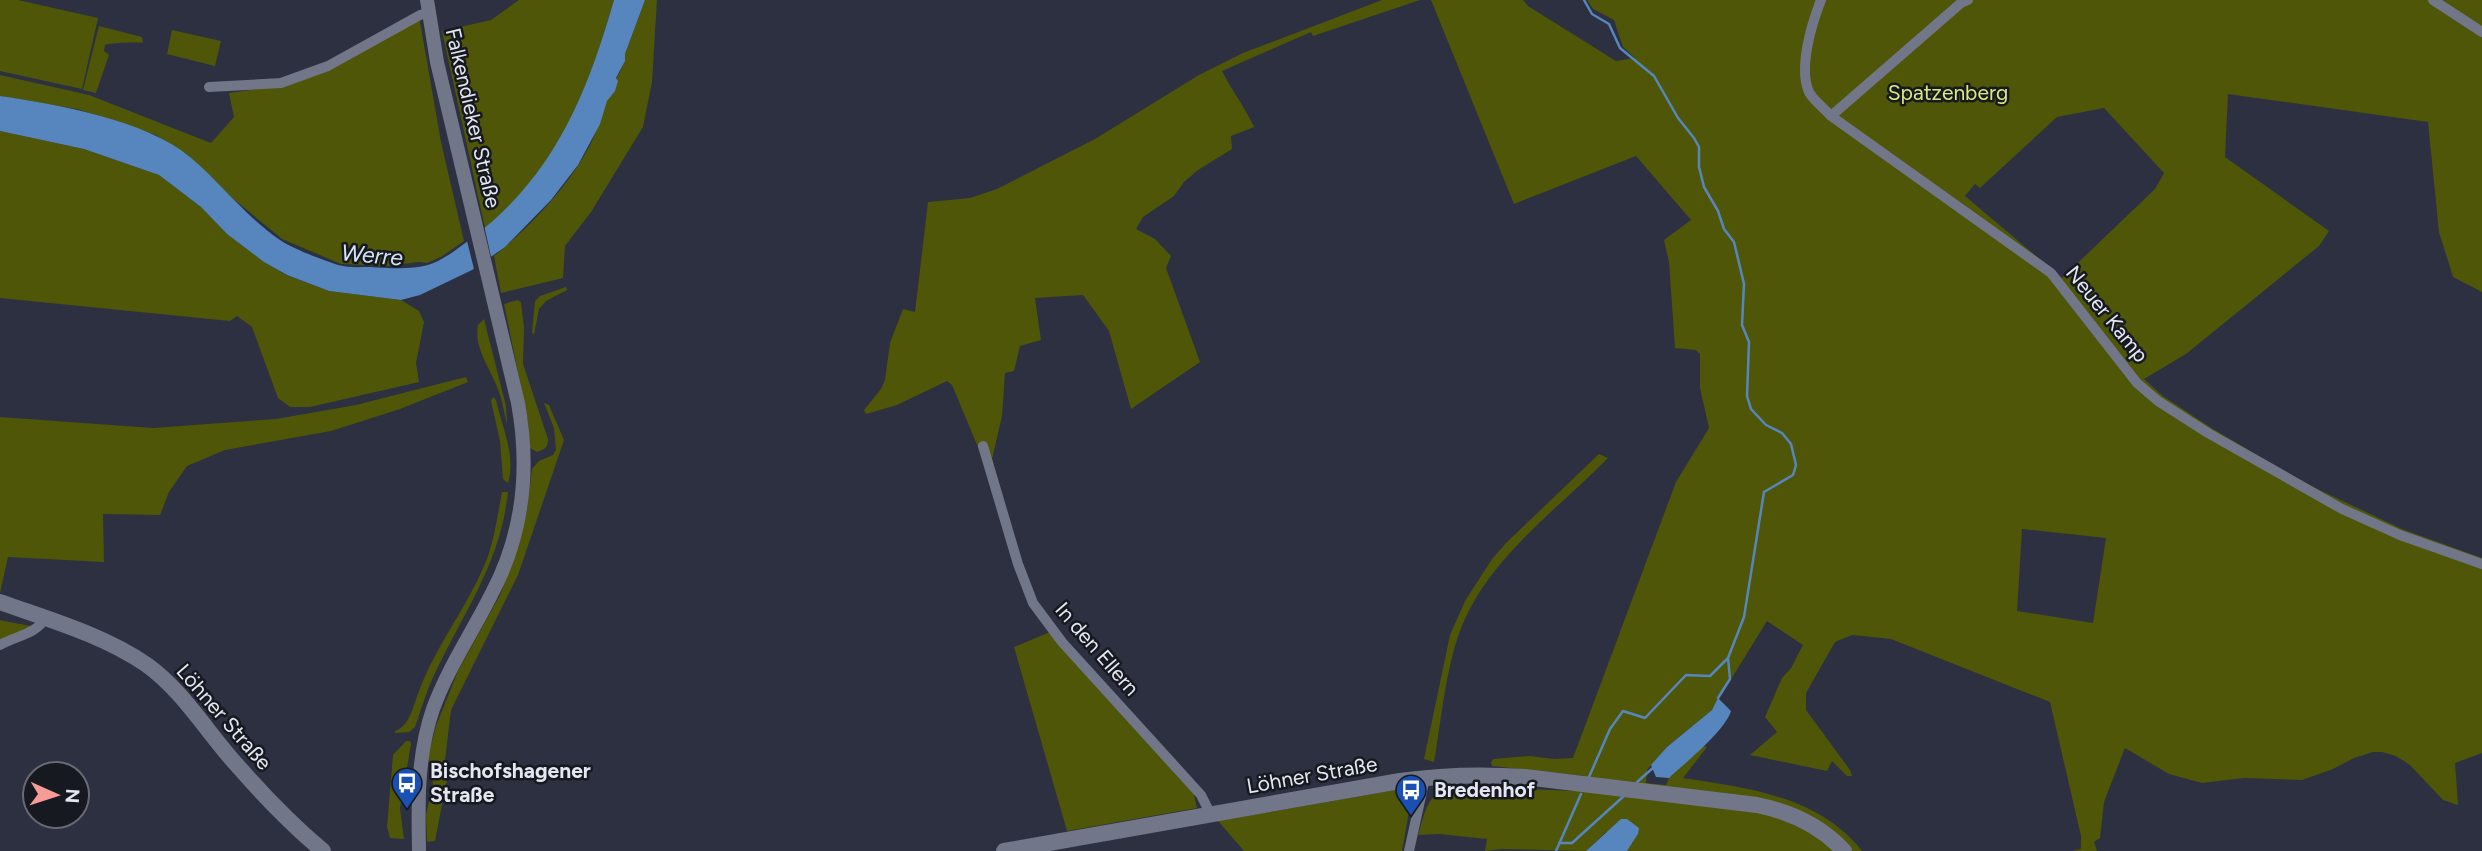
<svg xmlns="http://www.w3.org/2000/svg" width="2482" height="851" font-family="Figtree,sans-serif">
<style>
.green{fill:#4f5607;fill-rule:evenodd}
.water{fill:#5786be}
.pier{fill:#2c3040}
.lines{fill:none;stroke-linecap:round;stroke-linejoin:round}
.stream{stroke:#5786be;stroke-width:2.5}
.minor{stroke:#717688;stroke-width:10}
.tertiary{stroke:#717688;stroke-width:14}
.secondary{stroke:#717688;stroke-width:16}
.labels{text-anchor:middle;stroke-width:5;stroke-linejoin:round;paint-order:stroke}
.park-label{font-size:21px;fill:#dbe880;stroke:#161920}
.street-label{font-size:21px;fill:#e4e7f1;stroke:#161920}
.poi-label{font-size:21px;font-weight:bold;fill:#e4e7f1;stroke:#161920;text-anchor:start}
.water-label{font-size:23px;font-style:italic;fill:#d5e2f2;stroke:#161920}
</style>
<rect width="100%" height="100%" fill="#2c3040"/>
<path class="green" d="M 0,0 L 18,0 L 98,18 L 82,89 L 0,71 Z
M 519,0 L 614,0 C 590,84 557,174 485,228 L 442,31 L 491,20 Z
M 645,0 L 657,0 L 652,82 L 643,127 L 591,212 L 565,246 L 563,278 L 501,293 L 494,256 C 530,227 568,187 590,145 C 599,127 604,108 611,89 C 616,78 625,66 625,54 Z
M 1382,0 L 1420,0 L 1313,36 L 1311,32 L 1222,71 C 1232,91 1245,107 1254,127 L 1231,136 L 1232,149 L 1198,170 L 1184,182 L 1174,196 L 1143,217 L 1136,229 L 1155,239 L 1171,256 L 1166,268 L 1200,362 L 1131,409 L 1109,331 L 1083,295 L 1035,298 L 1041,340 L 1020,346 L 1014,371 L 1005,373 L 1002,416 L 992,459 L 1027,583 L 1040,608 L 1057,630 L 1199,789 L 1194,795 L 1197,808 L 1067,831 L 1014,647 L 1050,632 C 1012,578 1006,526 985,466 C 975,438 963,412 952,385 L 947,381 L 897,405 L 866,414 L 864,410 L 881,389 L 885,380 L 890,343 L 903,309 L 915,312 L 928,202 L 970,198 L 997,189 L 1095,139 L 1199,75 L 1243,53 Z
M 1431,0 L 1523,0 L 1528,6 L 1616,61 L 1635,58 L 1623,47 L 1614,20 L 1593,9 L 1587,0 L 2482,0 L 2482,292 L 2453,277 L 2439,232 L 2428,122 L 2228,94 L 2225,157 L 2329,231 L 2319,246 L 2186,354 L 2144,379 L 2163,396 L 2213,429 L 2307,484 L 2402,529 L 2482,558 L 2482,753 L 2455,763 L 2458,805 L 2443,800 L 2410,765 L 2396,756 L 2382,752 L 2373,752 L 2354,758 L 2333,769 L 2302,780 L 2244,778 L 2202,783 L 2169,774 L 2125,748 L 2104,802 L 2100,838 L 2094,842 L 2097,851 L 2072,851 L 2081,849 L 2081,836 L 2050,702 L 1891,639 L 1852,635 L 1835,642 L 1806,693 L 1806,710 L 1850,770 L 1852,776 L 1847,776 L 1832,761 L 1827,771 L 1750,755 L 1777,732 L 1765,717 L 1782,678 L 1791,668 L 1803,645 L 1767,621 L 1712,710 L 1667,747 L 1647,770 L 1646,783 L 1666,785 L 1669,778 L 1703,746 L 1707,747 L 1683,778 C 1748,788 1819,796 1862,851 L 1627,851 L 1638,834 L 1606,832 L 1586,851 L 1502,849 L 1485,851 L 1487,839 L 1439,834 L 1418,835 C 1423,820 1426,797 1443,790 L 1493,788 L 1578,791 L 1585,776 L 1492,766 L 1491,763 L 1493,759 L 1530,756 L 1554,759 L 1573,758 L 1676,482 L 1709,428 L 1700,388 L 1700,354 L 1696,350 L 1675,348 L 1669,262 L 1664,240 L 1691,220 L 1636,156 L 1514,204 ZM 2104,108 L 2164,173 L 2155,189 L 2062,278 L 1965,196 L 1975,184 L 1980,188 L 2057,117 ZM 2022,529 L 2106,538 L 2093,623 L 2017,611 Z
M 419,16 L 441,142 L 464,241 L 441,257 L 427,263 L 419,262 L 387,266 L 341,264 L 282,239 L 231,197 L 189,156 L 156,135 L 77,109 L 0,96 L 0,75 L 89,95 L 211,143 L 234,117 L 229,93 L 288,85 Z
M 99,26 L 142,37 L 143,43 C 139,42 108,43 105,45 L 104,51 L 109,55 L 96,93 L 83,90 Z
M 172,30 L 221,41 L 215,66 L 167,54 Z
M 0,131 L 84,149 L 159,175 L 201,207 L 227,234 L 264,262 L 286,275 L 329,291 L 401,300 L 419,311 L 424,322 L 416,363 L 419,382 L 310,407 L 290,407 L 278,398 L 252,327 L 237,316 L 230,321 L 0,298 Z
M 566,287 L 567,290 L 546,301 L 539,309 L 534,334 L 532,333 L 535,301 L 540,296 Z
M 517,300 L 521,302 L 524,328 L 523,364 L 548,439 C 548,448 545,449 537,452 L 530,448 L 528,421 L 504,304 Z
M 484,319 L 506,406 L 507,424 C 504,414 503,403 499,392 C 492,371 473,348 478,325 Z
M 466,377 L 468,382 L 400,409 L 331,431 L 225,450 L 187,466 L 169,492 L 160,515 L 103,514 L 104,562 L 8,557 L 0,593 L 0,417 L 153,428 L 276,419 L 356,405 Z
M 493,397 L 496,400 C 502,427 516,455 508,483 L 503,479 L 500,441 L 491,401 Z
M 544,403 L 549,405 L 564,440 L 518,575 L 451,710 L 445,760 L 447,779 L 435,841 L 427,842 L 426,815 L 433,784 L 428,757 L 436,726 L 458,671 L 500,595 L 511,567 L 527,510 L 532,469 L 539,461 L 553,455 L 556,450 L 554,428 Z
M 1599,454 L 1608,458 C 1559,508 1493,555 1464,621 C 1446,662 1442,717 1434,762 L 1424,759 L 1450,635 L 1465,601 L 1492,559 L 1507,542 Z
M 502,492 L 508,492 C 501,560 467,607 438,667 C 428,686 422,707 415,727 L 409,732 L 395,733 L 395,731 C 411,725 413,705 419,691 C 437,643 470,604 488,556 C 495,535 498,513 502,492 Z
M 0,620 L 4,621 L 31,626 L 0,643 Z
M 406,741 L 410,741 L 411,744 L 400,808 L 404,839 L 390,838 L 387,827 L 393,755 Z
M 1395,790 L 1402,792 L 1410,806 L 1402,851 L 1244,851 L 1218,821 Z"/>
<path class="water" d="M 614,0 L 645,0 L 625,54 L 625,61 L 616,78 L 618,81 L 615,91 L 607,101 L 600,124 L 578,165 L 551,200 L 505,247 L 472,270 L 420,295 L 401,300 L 329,291 L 287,275 L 264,262 L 227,234 L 201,207 L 159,175 L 84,149 L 0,131 L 0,96 C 56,104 146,120 190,157 C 221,183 246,217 280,240 C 293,249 323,260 338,265 C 348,268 360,267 370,267 C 388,268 411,270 428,265 C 444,260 460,247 473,237 C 554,176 587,94 614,0 Z
M 1718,698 L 1731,711 C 1725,731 1685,763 1669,778 L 1656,777 L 1651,765 L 1667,747 L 1712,710 Z
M 1621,819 L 1627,819 L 1639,828 L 1638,834 L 1627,851 L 1586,851 Z"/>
<path class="pier" d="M 484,225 L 492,261 L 475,273 L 466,237 Z"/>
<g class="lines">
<path class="stream" d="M 1584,0 L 1592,14 L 1609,24 L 1620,48 L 1654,76 L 1678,118 L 1694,138 L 1699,147 L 1699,167 L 1704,187 L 1718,211 L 1724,229 L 1734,242 L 1744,284 L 1742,325 L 1749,342 L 1747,396 L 1751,409 L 1766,425 L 1782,433 L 1791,444 L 1796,465 L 1793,475 L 1764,492 L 1744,617 L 1728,658 L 1710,676 L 1686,675 L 1645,718 L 1623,711 L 1610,729 L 1589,777
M 1718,698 L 1730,679 L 1728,658
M 1637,782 L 1654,767
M 1559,843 L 1572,843 L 1625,795
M 1556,851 L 1581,794"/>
<path class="minor" d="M 1821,0 C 1812,23 1798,68 1809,92 C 1813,100 1825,109 1831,116 L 2051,273 L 2137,383 L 2158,401 L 2208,433 L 2342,509 L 2400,535 L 2482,564
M 2433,0 L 2482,32
M 209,87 L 281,83 L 328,66 L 420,15 L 428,13
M 1831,116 L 1961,3 L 1968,0
M 983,446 L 1018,564 L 1033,603 L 1062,642 L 1201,795 L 1211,815
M 0,645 C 15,636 37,634 45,618
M 1409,851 L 1425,778"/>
<path class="tertiary" d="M 419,851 C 418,802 417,756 433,709 C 448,668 472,633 491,595 C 523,535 530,469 518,403 L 437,62 L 427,0"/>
<path class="secondary" d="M 0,602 C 50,620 103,635 147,665 C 183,691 207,732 236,764 C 263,795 292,825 323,851
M 1004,851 L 1400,781 C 1442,775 1483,774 1525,777 L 1757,805 C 1791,812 1820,825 1844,851"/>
</g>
<defs>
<g id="bus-pin" transform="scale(1.575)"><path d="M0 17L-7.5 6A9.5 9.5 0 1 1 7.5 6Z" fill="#1a4fb4" stroke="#161920"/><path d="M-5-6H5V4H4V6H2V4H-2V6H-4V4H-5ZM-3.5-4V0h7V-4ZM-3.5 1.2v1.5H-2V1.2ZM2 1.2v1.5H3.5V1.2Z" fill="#fff"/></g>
</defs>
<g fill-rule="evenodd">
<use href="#bus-pin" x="407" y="783"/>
<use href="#bus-pin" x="1411" y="790"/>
</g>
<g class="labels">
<g class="park-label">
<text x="1948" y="100">Spatzenberg</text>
</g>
<g class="street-label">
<text transform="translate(473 118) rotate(77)" y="7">Falkendieker Straße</text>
<text transform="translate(2107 314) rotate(51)" y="7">Neuer Kamp</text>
<text transform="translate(1097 649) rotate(49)" y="7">In den Ellern</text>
<text transform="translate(224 717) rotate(49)" y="7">Löhner Straße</text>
<text transform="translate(1312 775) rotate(-10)" y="7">Löhner Straße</text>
</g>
<g class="poi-label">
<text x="430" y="778">Bischofshagener<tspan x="430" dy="24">Straße</tspan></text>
<text x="1434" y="797">Bredenhof</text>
</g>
<g class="water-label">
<text transform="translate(372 255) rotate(5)" y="8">Werre</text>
</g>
</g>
<g transform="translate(56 795) rotate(93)"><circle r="33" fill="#161920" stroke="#686b74" stroke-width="2"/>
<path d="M0-5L12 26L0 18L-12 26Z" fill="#f59c94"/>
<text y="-10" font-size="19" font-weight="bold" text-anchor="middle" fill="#e4e7f1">N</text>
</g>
</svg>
